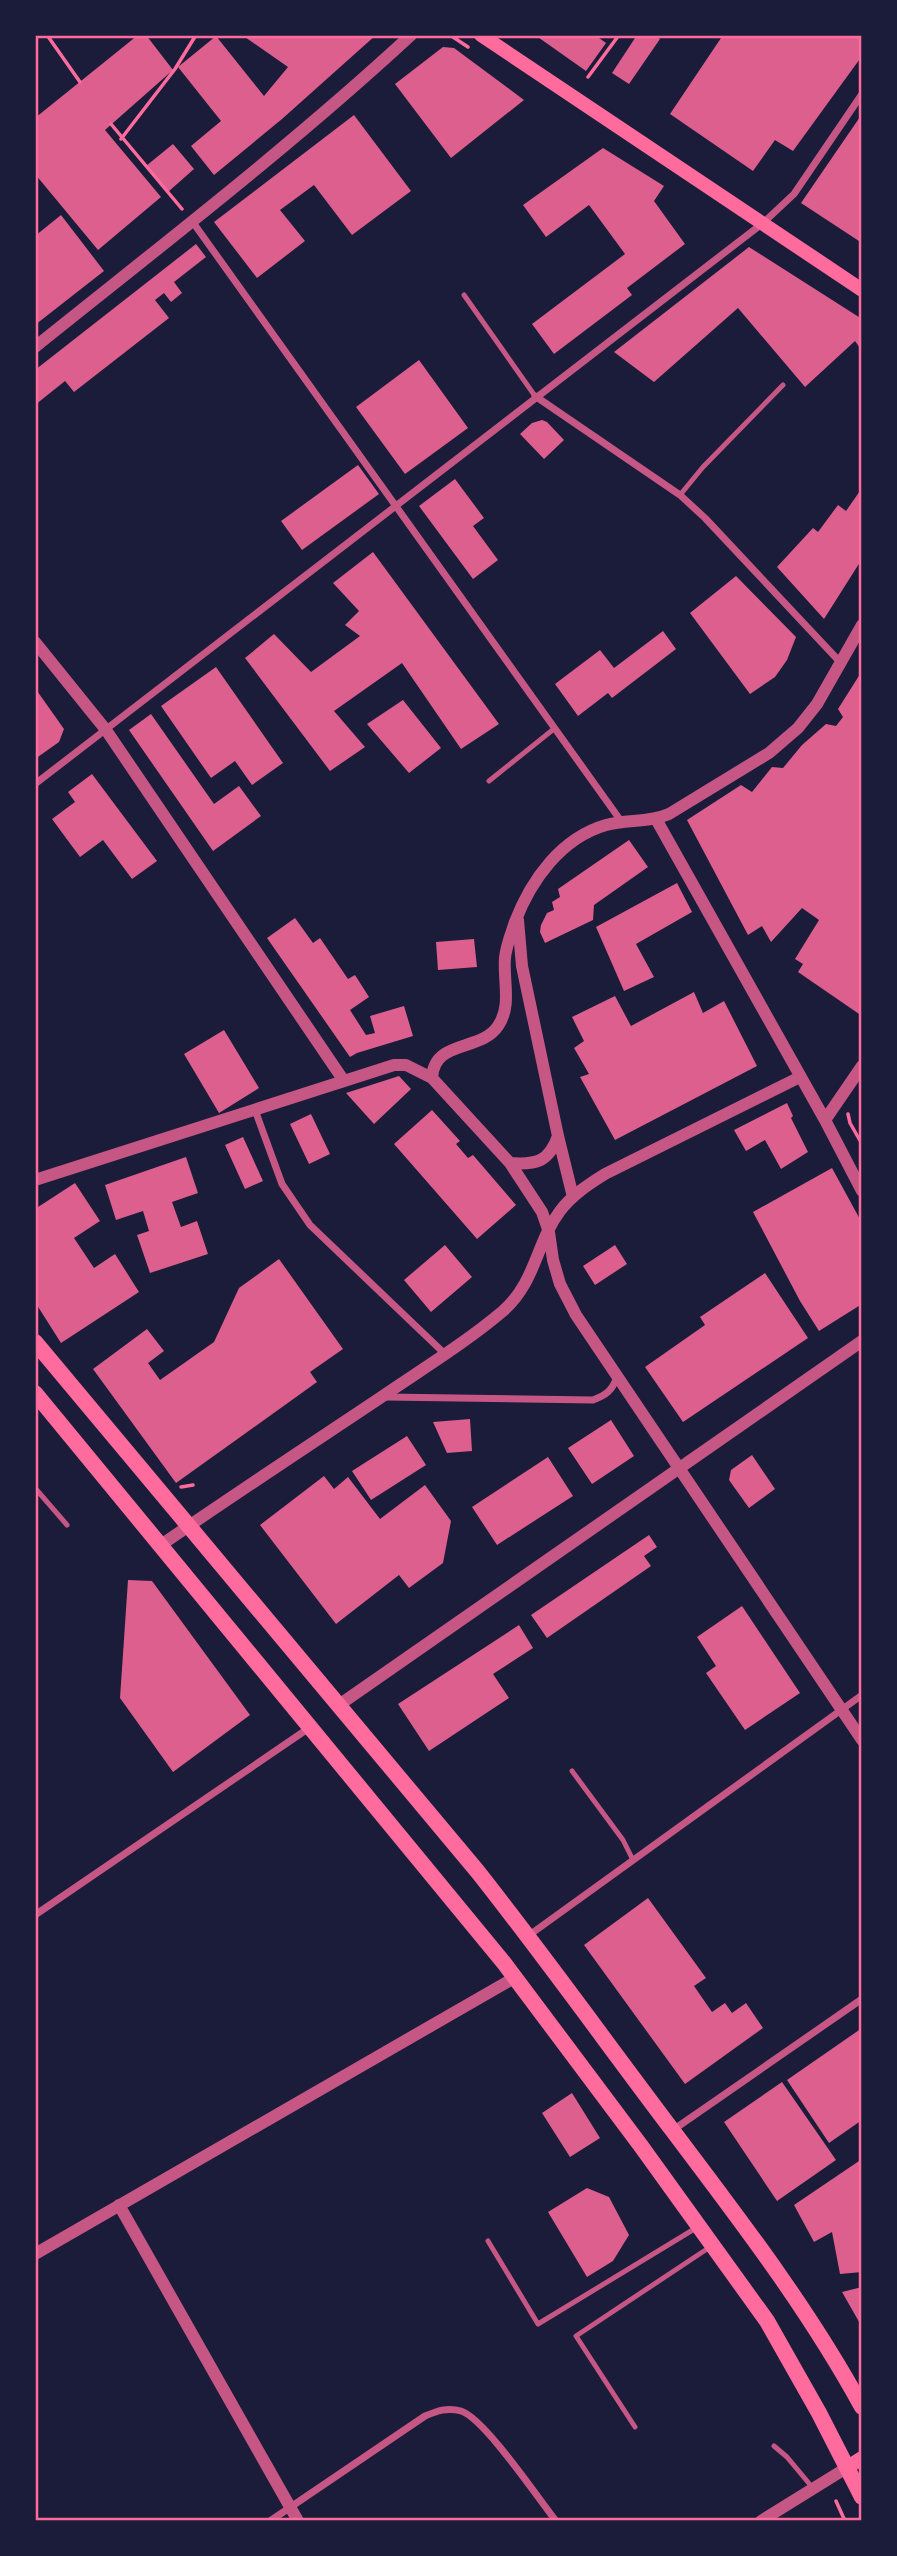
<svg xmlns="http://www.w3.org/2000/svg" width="897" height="2556" font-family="Commissioner,sans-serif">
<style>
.building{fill:#dd5f8e}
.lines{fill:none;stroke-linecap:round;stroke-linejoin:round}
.path{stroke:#ff6b9d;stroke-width:3.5}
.service{stroke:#c65784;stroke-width:5}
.minor{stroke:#c65784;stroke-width:7}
.tertiary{stroke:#c65784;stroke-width:12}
.secondary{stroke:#ff6b9d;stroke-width:14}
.primary{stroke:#ff6b9d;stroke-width:16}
.neatline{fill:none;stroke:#ff6b9d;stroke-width:2.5}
</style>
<rect width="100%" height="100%" fill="#1b1b3a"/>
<path class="building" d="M 138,35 L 146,35 L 173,70 L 105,130 L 161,197 L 98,250 L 35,174 L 35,118 Z
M 242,35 L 376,35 L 282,119 L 214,175 L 191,146 L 221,121 L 178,67 L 216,36 L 264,96 L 288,67 Z
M 535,35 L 595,35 L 606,43 L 586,71 Z
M 637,35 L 654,35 L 660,39 L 629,84 L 612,73 Z
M 723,35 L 862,35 L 862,56 L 793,151 L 775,140 L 753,171 L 670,114 Z
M 443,47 L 454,48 L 524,100 L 451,158 L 395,84 Z
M 862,114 L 862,243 L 801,203 Z
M 354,115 L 411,191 L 352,235 L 314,185 L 280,210 L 305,241 L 257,278 L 214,222 Z
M 173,144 L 194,169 L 168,192 L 146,166 Z
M 603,148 L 664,186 L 654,201 L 685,244 L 627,288 L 632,295 L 554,354 L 532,324 L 625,254 L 589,205 L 546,237 L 523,205 Z
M 61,215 L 104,271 L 35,325 L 35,236 Z
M 196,244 L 206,257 L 174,282 L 182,293 L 171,302 L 164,293 L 155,300 L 169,318 L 74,392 L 65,381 L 35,405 L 35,370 Z
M 749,247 L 862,319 L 862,351 L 855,341 L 805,387 L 738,308 L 654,382 L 614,352 Z
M 419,360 L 468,428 L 405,474 L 356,407 Z
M 542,420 L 547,422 L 564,440 L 544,459 L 520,434 L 532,423 Z
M 358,465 L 379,494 L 302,550 L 281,521 Z
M 455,479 L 484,518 L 473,526 L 498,560 L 473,579 L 419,506 Z
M 862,488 L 862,559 L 824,619 L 777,567 L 813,528 L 818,532 L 838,505 L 846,511 Z
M 373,552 L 499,724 L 461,749 L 402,663 L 334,711 L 365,747 L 330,771 L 245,658 L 274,634 L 311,672 L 360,636 L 345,625 L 359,611 L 333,583 Z
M 736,576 L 796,637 L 787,660 L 775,677 L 750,694 L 690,613 Z
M 663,631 L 676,649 L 612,698 L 608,693 L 578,716 L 555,684 L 600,650 L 614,668 Z
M 216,667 L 283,763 L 252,785 L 235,761 L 211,778 L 161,706 Z
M 862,671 L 862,1016 L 798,972 L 803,964 L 795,959 L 819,920 L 802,908 L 771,942 L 762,926 L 748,935 L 687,820 L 741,785 L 752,792 L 772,767 L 783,768 L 802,745 L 826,724 L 836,726 L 843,717 L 838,709 Z
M 35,688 L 64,729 L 59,742 L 35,759 Z
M 403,700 L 441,748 L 409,773 L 367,724 Z
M 151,714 L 214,804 L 239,786 L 261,816 L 213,851 L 129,730 Z
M 92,774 L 157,861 L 132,879 L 103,840 L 80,857 L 52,819 L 75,802 L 68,792 Z
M 629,840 L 648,867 L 594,905 L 593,920 L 545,943 L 540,932 L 541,925 L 547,913 L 554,910 L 552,902 L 560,897 L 558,889 Z
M 677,883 L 692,912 L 636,944 L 654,977 L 624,991 L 596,927 Z
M 295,918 L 313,943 L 320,938 L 348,979 L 355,975 L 369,997 L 350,1010 L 366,1035 L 375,1033 L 370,1016 L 404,1006 L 413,1036 L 357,1053 L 350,1057 L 267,938 Z
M 474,939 L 477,967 L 438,970 L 436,942 Z
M 694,992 L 703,1013 L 724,1001 L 757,1066 L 615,1140 L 580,1077 L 589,1074 L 574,1048 L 584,1041 L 572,1017 L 615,996 L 631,1026 Z
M 224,1030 L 259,1088 L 219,1113 L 184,1054 Z
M 399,1076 L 411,1089 L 374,1124 L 346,1093 Z
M 787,1103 L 793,1116 L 791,1118 L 808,1152 L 781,1169 L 765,1140 L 746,1151 L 734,1130 Z
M 432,1110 L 460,1141 L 456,1144 L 468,1158 L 473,1155 L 516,1205 L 477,1239 L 394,1144 Z
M 311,1114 L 330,1154 L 309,1164 L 290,1124 Z
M 243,1137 L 263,1181 L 245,1189 L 225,1145 Z
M 186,1157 L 198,1193 L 172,1202 L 181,1227 L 197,1221 L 208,1254 L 150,1273 L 137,1235 L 149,1231 L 143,1211 L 116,1220 L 105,1185 Z
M 832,1168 L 862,1223 L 862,1304 L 819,1331 L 800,1301 L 753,1212 Z
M 75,1183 L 100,1221 L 74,1238 L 94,1268 L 115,1254 L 139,1292 L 61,1343 L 35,1302 L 35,1209 Z
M 445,1245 L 472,1277 L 431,1312 L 404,1280 Z
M 615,1245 L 627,1264 L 595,1285 L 583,1266 Z
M 279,1259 L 343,1349 L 310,1372 L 317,1382 L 176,1483 L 93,1369 L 147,1329 L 164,1351 L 148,1363 L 160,1380 L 214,1342 L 239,1288 Z
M 765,1273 L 808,1338 L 683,1422 L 645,1367 L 705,1325 L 700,1317 Z
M 470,1419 L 472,1451 L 447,1453 L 433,1422 Z
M 611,1420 L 634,1456 L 592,1484 L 568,1448 Z
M 407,1436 L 426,1465 L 371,1500 L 352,1471 Z
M 752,1455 L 775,1489 L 749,1508 L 729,1480 L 731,1470 Z
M 548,1457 L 573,1496 L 497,1545 L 472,1507 Z
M 324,1476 L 334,1489 L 348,1477 L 380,1519 L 425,1485 L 451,1521 L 443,1563 L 409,1588 L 399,1575 L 336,1624 L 260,1525 Z
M 649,1535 L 657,1547 L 644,1556 L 651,1566 L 547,1638 L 531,1615 Z
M 128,1580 L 152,1581 L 250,1715 L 173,1772 L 120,1698 Z
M 742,1606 L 800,1693 L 745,1730 L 706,1673 L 716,1666 L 697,1637 Z
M 519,1625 L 533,1648 L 493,1674 L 509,1698 L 429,1751 L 398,1704 Z
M 648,1898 L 706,1978 L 694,1986 L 712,2012 L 725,2003 L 732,2013 L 746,2003 L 763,2028 L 685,2084 L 584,1945 Z
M 862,2028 L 862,2120 L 829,2143 L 787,2080 Z
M 782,2082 L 836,2160 L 777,2201 L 724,2122 Z
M 572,2093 L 600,2138 L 570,2157 L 542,2113 Z
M 862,2159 L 862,2272 L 840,2274 L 832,2232 L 814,2242 L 794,2205 Z
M 587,2188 L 609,2197 L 629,2235 L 613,2261 L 587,2277 L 548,2212 Z
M 862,2287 L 862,2327 L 842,2292 Z"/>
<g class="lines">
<path class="path" d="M 47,35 L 80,82
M 450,35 L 468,47
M 588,77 L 619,35
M 111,124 L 182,209
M 121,139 L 175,69 L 196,35
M 848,1114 L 850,1123 L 862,1144
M 181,1487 L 193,1485
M 836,2501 L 845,2521"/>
<path class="service" d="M 464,295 L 535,396
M 680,495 L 703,467 L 783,385
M 489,781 L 555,728
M 35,1488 L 67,1525
M 572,1771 L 623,1840 L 633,1860
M 488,2241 L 538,2324 L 696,2228
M 635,2427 L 576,2336 L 710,2247
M 774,2446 L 787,2457 L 812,2487"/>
<path class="minor" d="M 192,221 L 621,821
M 535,396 L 680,495 L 705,518 L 840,662
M 35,784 L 763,223 L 794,194 L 862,94
M 255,1110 L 282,1184 L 310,1225 L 445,1354
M 385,1397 L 593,1400 C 606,1395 612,1391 617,1377
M 35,1915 L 309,1728
M 528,1936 L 862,1695
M 673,2130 L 862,1999
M 270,2521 L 425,2416 C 437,2411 447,2407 461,2411 C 484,2418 538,2498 556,2521"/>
<path class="tertiary" d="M 35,347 C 162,245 292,145 411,35
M 35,642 L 106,730 L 344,1081
M 656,819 L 825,1120 L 862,1191
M 518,920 L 522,966 L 558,1136 L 573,1197
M 432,1078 C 434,1039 481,1052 498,1026 C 512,1006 503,981 505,958 C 506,946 511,934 515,922 C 531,880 561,838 606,825 C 627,819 648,823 669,814 L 769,753 L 798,728 L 817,704 L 862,625
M 825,1120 L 862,1066
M 510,1163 C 536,1165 549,1162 558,1136
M 35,1180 L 394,1065 L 406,1065 L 432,1078 L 510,1163 L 542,1212 L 549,1232 L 553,1260 L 560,1284 L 576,1315 L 862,1740
M 161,1545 C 232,1496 305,1448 377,1400 C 419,1371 464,1344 503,1311 C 536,1282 536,1243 560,1211 C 572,1195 589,1184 605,1174 L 800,1077
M 339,1705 L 862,1341
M 119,2205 L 298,2521
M 35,2254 L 514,1978
M 761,2521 L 848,2467"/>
<path class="secondary" d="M 481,35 L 862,290
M 848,2467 L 862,2458"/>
<path class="primary" d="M 35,1342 L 478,1872 C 545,1957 608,2045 673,2131 C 740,2220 808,2308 862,2407
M 35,1393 L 504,1963 L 641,2146 L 767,2321 L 819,2413 L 862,2497"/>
</g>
<rect width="897" height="2556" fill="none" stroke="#1b1b3a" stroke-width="74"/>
<rect x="37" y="37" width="823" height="2482" class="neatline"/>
</svg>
